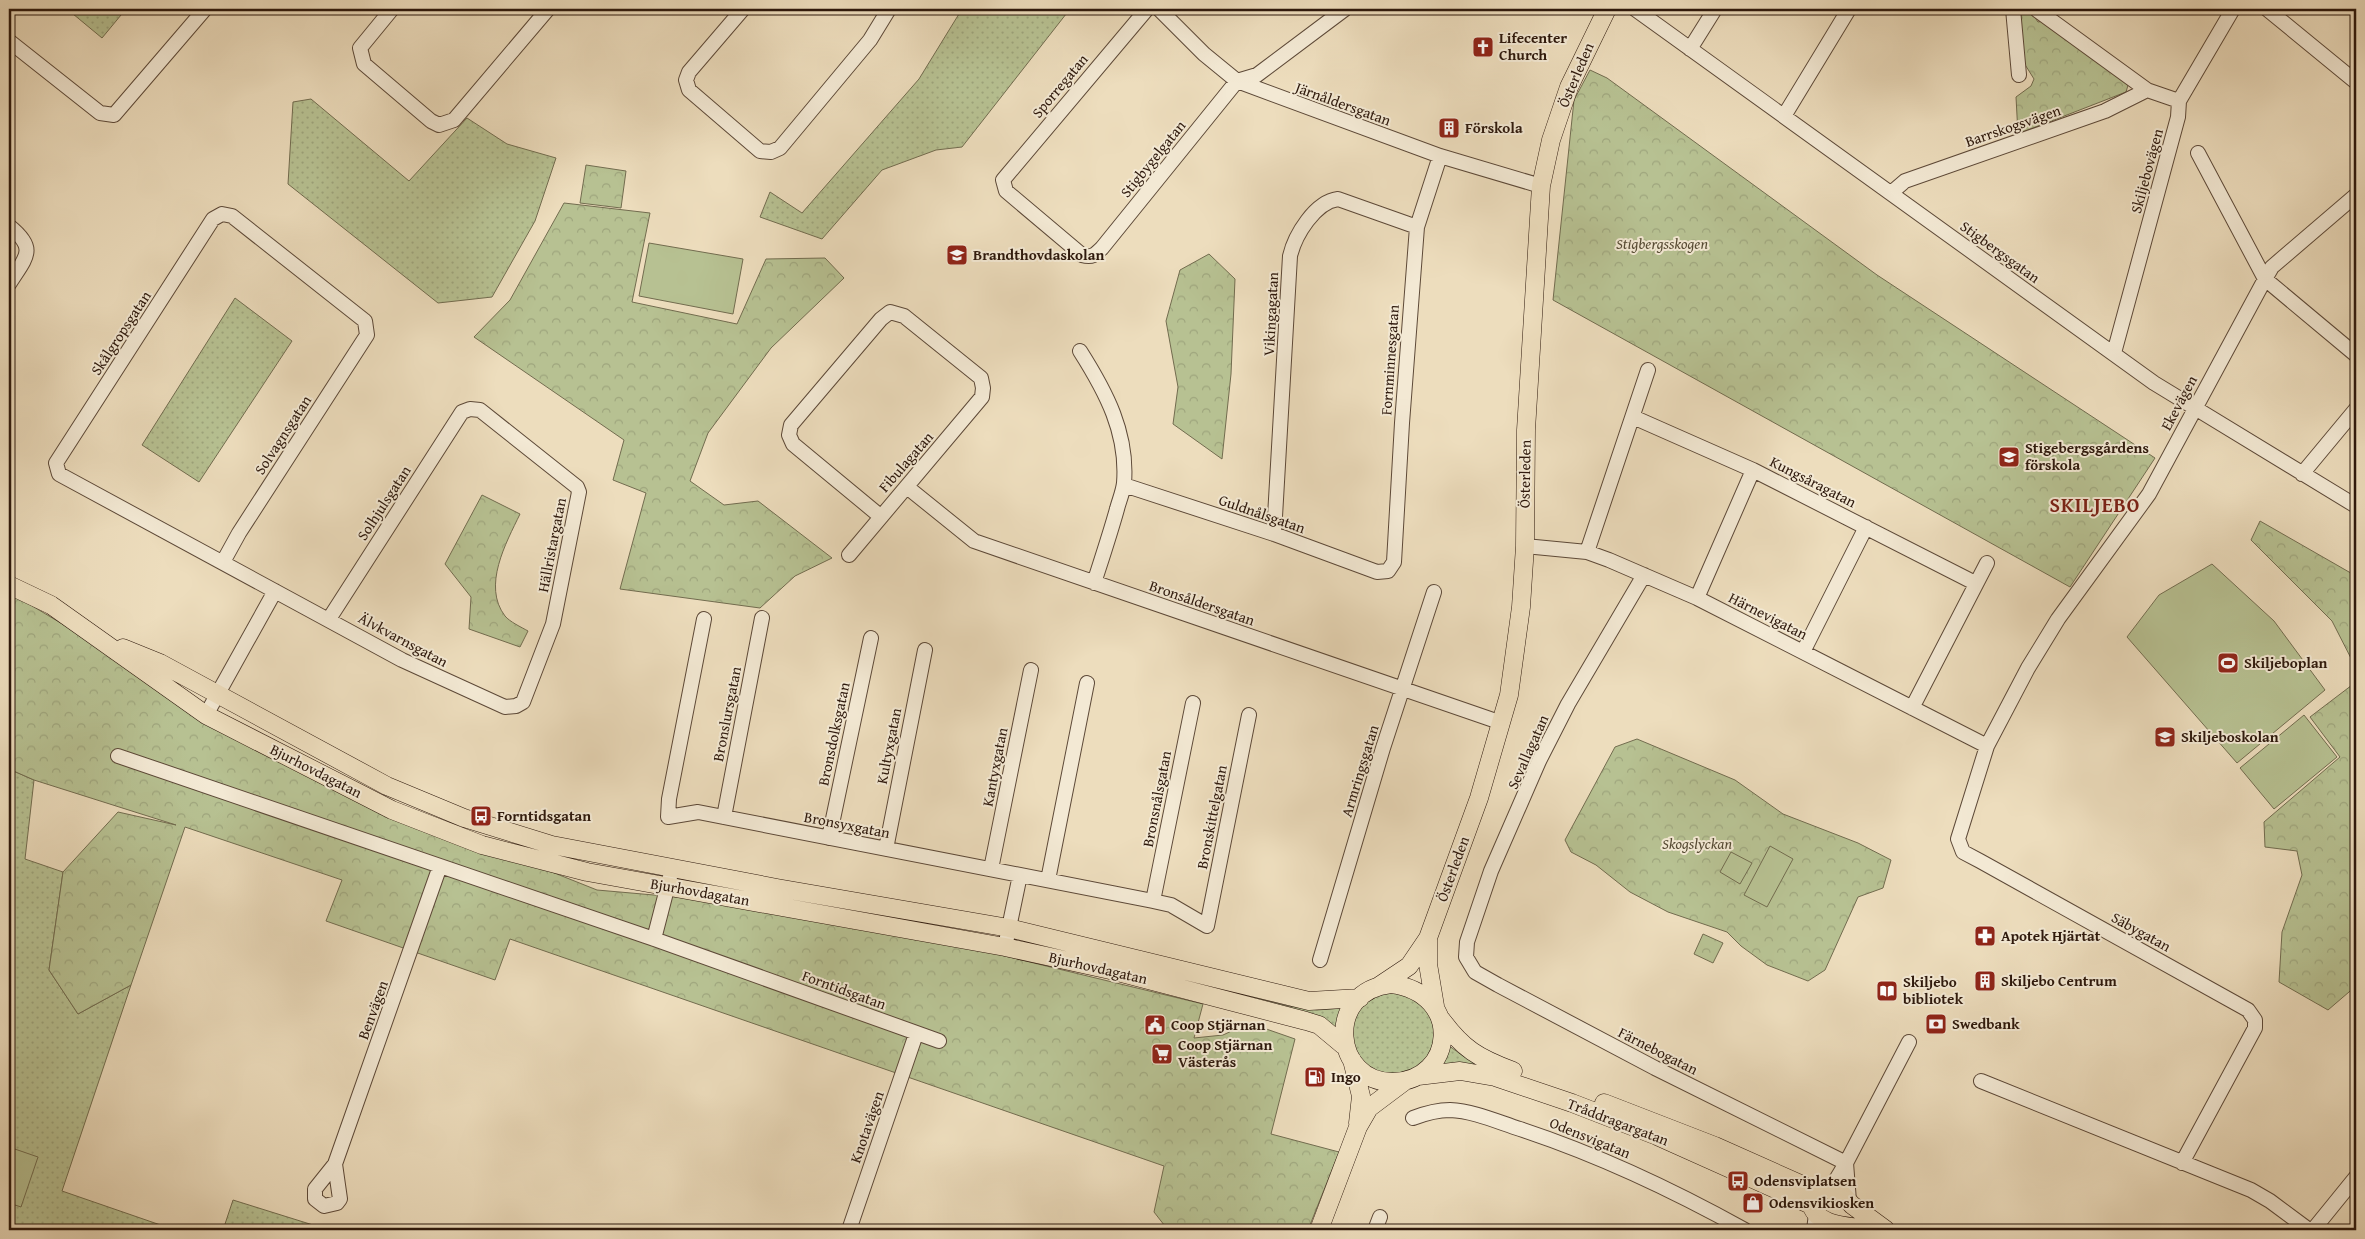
<svg xmlns="http://www.w3.org/2000/svg" width="2365" height="1239" font-family="'Gentium Book Plus',serif">
<style>
.grass{fill:url(#grass-dots);stroke:#726c4f}
.forest{fill:url(#forest-crowns);stroke:#726c4f}
.pitch{fill:#b7c192;stroke:#726c4f}
.lines{fill:none;stroke-linecap:round;stroke-linejoin:round}
.minor-casing{stroke:#5d4938;stroke-width:16}
.major-casing{stroke:#2d180c;stroke-width:19}
.minor{stroke:#f3e9d4;stroke-width:14}
.major{stroke:#edddbd;stroke-width:18}
.labels{text-anchor:middle;stroke-width:4;stroke-linejoin:round;paint-order:stroke}
.poi-label{font-size:15px;font-weight:bold;fill:#2d180c;stroke:#f3e9d4;text-anchor:start}
.street-label{font-size:15px;fill:#2d180c;stroke:#f3e9d4}
.park-label{font-size:15px;font-style:italic;fill:#564b34;stroke:#f3e9d4}
.district-label{font-size:20px;font-weight:bold;letter-spacing:1px;fill:#7a1f14;stroke:#f3e9d4}
</style>
<defs>
<pattern id="grass-dots" width="8" height="8" patternUnits="userSpaceOnUse" patternTransform="scale(1.25)"><rect width="8" height="8" fill="#b7c192"/><path d="M2 2h.1M6 6h.1" fill="none" stroke="#9ea57d" stroke-width="1.8" stroke-linecap="round"/></pattern>
<pattern id="forest-crowns" width="20" height="18" patternUnits="userSpaceOnUse" patternTransform="scale(1.25)"><rect width="20" height="18" fill="#b7c192"/><path d="M2 6a3 3 0 1 1 6 0M12 15a3 3 0 1 1 6 0" fill="none" stroke="#9ea57d"/></pattern>
</defs>
<rect width="100%" height="100%" fill="#edddbd"/>
<filter id="stains"><feTurbulence type="fractalNoise" baseFrequency=".004" numOctaves="4"/><feColorMatrix values="0 0 0 0 .2 0 0 0 0 .09 0 0 0 0 .02 0 0 0 .5 -.17"/></filter>
<radialGradient id="worn" r=".72"><stop offset=".6" stop-color="#630" stop-opacity="0"/><stop offset="1" stop-color="#630" stop-opacity=".3"/></radialGradient>
<path class="grass" d="M 67,9 L 126,9 L 102,38 Z
M 962,9 L 1070,9 L 962,147 L 936,150 L 882,170 L 822,239 L 760,217 L 770,192 L 802,213 L 919,79 Z
M 311,99 L 409,181 L 467,118 L 507,144 L 556,158 L 535,221 L 492,297 L 438,303 L 288,184 L 293,102 Z
M 235,298 L 292,341 L 199,482 L 142,445 Z
M 9,769 L 34,780 L 25,859 L 63,872 L 49,970 L 78,1014 L 131,985 L 62,1191 L 175,1230 L 9,1230 Z
M 1154,976 L 1187,979 L 1288,1006 L 1317,1010 L 1343,1008 L 1336,1029 Z
M1352 1034a41 41 0 1 1 82 0a41 41 0 1 1-82 0Z
M 1448,1045 L 1463,1056 L 1488,1068 L 1440,1065 Z
M 233,1200 L 313,1225 L 311,1230 L 223,1230 Z"/>
<path class="forest" d="M 2020,9 L 2034,9 L 2032,13 L 2038,22 L 2049,20 L 2129,82 L 2126,92 L 2018,134 L 2016,97 L 2031,86 L 2034,79 L 2024,63 Z
M 1590,70 L 1607,78 L 1877,275 L 2155,458 L 2070,587 L 1553,300 L 1574,100 Z
M 586,165 L 626,171 L 621,208 L 580,203 Z
M 564,203 L 650,213 L 632,302 L 737,324 L 766,259 L 825,258 L 844,278 L 771,348 L 708,433 L 690,481 L 724,505 L 758,501 L 832,558 L 795,576 L 760,608 L 620,589 L 646,493 L 613,480 L 624,440 L 474,337 L 510,300 Z
M 1209,254 L 1235,279 L 1231,374 L 1222,459 L 1173,424 L 1178,387 L 1166,321 L 1180,270 Z
M 482,495 L 520,514 C 506,543 482,586 505,616 C 510,622 521,627 528,631 L 520,647 L 469,629 L 471,597 L 445,564 Z
M 2260,521 L 2356,576 L 2356,668 L 2332,621 L 2251,540 Z
M 9,592 L 324,781 L 597,890 L 699,899 L 976,949 L 1203,1004 L 1194,1038 L 1223,1035 L 1249,1023 L 1295,1039 L 1271,1134 L 1339,1152 L 1308,1230 L 1168,1230 L 1154,1212 L 1164,1166 L 510,939 L 495,980 L 326,921 L 342,880 L 185,827 L 131,985 L 78,1014 L 49,970 L 63,872 L 118,812 L 176,825 L 34,780 L 9,769 Z
M 2356,682 L 2356,986 L 2328,1010 L 2279,982 L 2282,932 L 2302,875 L 2297,851 L 2265,847 L 2264,822 L 2340,757 L 2310,717 Z
M 1637,739 L 1735,780 L 1783,814 L 1858,843 L 1891,860 L 1883,888 L 1858,897 L 1825,970 L 1808,981 L 1767,965 L 1741,946 L 1727,932 L 1668,912 L 1630,892 L 1596,865 L 1571,852 L 1565,840 L 1615,747 Z
M 1703,934 L 1723,943 L 1713,963 L 1694,954 Z"/>
<path class="pitch" d="M 649,243 L 743,259 L 733,314 L 639,296 Z
M 2212,564 L 2274,621 L 2325,690 L 2237,763 L 2127,637 L 2159,595 Z
M 2304,715 L 2337,757 L 2274,809 L 2240,768 Z
M 1770,846 L 1793,859 L 1767,907 L 1744,895 Z
M 1731,852 L 1752,863 L 1740,884 L 1720,872 Z
M 9,1147 L 38,1157 L 21,1207 L 9,1203 Z"/>
<g class="lines">
<g class="minor-casing">
<path id="minor" d="M 392,9 L 360,48 L 364,64 L 431,121 L 439,125 L 454,120 L 548,9
M 743,9 L 689,72 L 686,80 L 689,90 L 760,151 L 771,152 L 780,148 L 870,40 L 889,9
M 1147,9 L 1003,180 L 1006,191 L 1082,255 C 1092,258 1095,255 1102,248 L 1237,81 L 1257,75 L 1345,9
M 1159,9 L 1204,54 L 1237,81 L 1440,156 L 1541,186
M 1635,9 L 2154,383 L 2356,506
M 2013,9 L 2019,75
M 2267,9 L 2356,82
M 2037,10 L 2147,90 L 2179,101
M 9,41 L 100,113 L 114,115 L 205,9
M 1690,49 L 1715,9
M 1784,116 L 1849,9
M 2198,153 L 2265,279 L 2356,355
M 1891,193 L 1905,181 L 2105,111 L 2147,90
M 9,226 C 38,249 26,257 9,284
M 1080,351 C 1106,392 1128,433 1124,483 C 1123,492 1119,501 1117,509 C 1110,534 1102,558 1094,583
M 2114,353 L 2178,117 L 2179,101 L 2233,9
M 1633,417 L 1753,470 L 1975,583
M 2302,474 L 2356,409
M 1124,485 L 1274,534 L 1377,572 L 1388,571 L 1394,562 L 1402,423 L 1417,227 L 1440,156
M 907,487 L 974,541 L 1502,723
M 1274,534 L 1290,256 C 1295,235 1315,202 1338,199 L 1417,227
M 1525,546 L 1587,552 L 1609,560 L 1697,598 L 1987,746
M 1587,552 L 1648,370
M 849,555 L 982,397 L 983,388 L 981,378 L 904,316 L 890,312 L 881,319 L 791,425 L 789,435 L 793,444 L 880,516
M 223,562 L 239,533 L 367,335 L 365,321 L 232,216 L 222,214 L 213,219 L 56,463 L 59,474 L 402,660 L 505,707 L 516,706 L 523,702 L 553,624 L 579,492 L 577,487 L 480,410 L 470,409 L 462,412 L 329,619
M 1644,575 L 1568,704 L 1539,761 L 1491,871 L 1467,942 L 1466,957 L 1475,972 L 1498,985 L 1655,1068 L 1846,1163
M 1697,598 L 1753,470
M 704,619 L 669,799 L 668,817 L 698,812 L 1153,901 L 1171,905 L 1207,926 L 1249,715
M 1803,652 L 1866,527
M 1912,708 L 1987,563
M 206,715 L 275,591
M 118,756 L 654,939 L 939,1041
M 724,817 L 762,618
M 829,838 L 871,638
M 886,849 L 925,650
M 991,869 L 1031,670
M 1048,880 L 1087,683
M 1153,901 L 1193,703
M 654,939 L 670,877
M 1005,947 L 1020,875
M 1320,960 L 1383,748 L 1434,592
M 1981,1081 L 2251,1190 L 2270,1201 L 2309,1230
M 1413,1118 C 1426,1113 1437,1110 1450,1110 C 1474,1111 1498,1122 1520,1129 C 1599,1155 1673,1190 1745,1230
M 1846,1163 L 1849,1201
M 2182,1163 L 2255,1028 L 2255,1020 L 2248,1010 L 1980,861 L 1963,852 L 1958,839 L 1987,746 L 2028,668 L 2058,619 L 2149,494 L 2265,279 L 2272,267 L 2356,195
M 335,1164 L 315,1189 L 315,1199 L 324,1206 L 337,1203 L 340,1199 L 335,1164 L 440,866
M 1827,1189 L 1834,1183 L 1846,1163 L 1909,1042
M 849,1230 L 916,1034
M 1375,1230 L 1380,1217
M 1814,1230 L 1816,1214
M 2313,1230 L 2356,1177"/>
</g>
<g class="major-casing">
<path id="major" d="M 9,585 L 51,605 L 206,715 L 392,810 L 482,845 L 587,872 L 1005,947 L 1110,970 L 1306,1021 L 1319,1025 L 1343,1045
M 123,648 L 160,663 L 387,786 L 464,818 L 552,845 L 777,888 L 1009,928 L 1309,1001 L 1360,998
M 1428,939 L 1428,964 L 1435,1006
M 1391,984 C 1464,993 1455,1081 1393,1082 C 1333,1083 1324,991 1391,984 Z
M 1379,986 L 1409,966 L 1428,938 L 1479,798 L 1509,695 L 1521,607 L 1525,546 L 1526,430 L 1541,186 L 1551,140 L 1569,87 L 1607,9
M 1441,1019 C 1463,1049 1478,1058 1513,1071
M 1352,1060 L 1361,1096 L 1358,1123
M 1418,1076 L 1460,1071 L 1495,1077 L 1572,1103 L 1657,1136 L 1811,1205
M 1604,1103 L 1715,1146 L 1816,1191
M 1319,1230 L 1358,1127 L 1369,1108 L 1405,1081
M 1872,1230 C 1852,1225 1820,1229 1811,1205 L 1813,1195 L 1823,1189 L 1840,1192 L 1852,1205 L 1886,1230"/>
</g>
<use href="#minor" class="minor"/>
<use href="#major" class="major"/>
</g>
<defs>
<g id="church-square" transform="scale(1.125)"><rect x="-9" y="-9" width="18" height="18" rx="4" fill="#8f2418" stroke="#f3e9d4"/><path d="M-1.2-6h2.4v3.5h3.3v2.4h-3.3V6h-2.4V-.1h-3.3v-2.4h3.3Z" fill="#fff"/></g>
<g id="building-square" transform="scale(1.125)"><rect x="-9" y="-9" width="18" height="18" rx="4" fill="#8f2418" stroke="#f3e9d4"/><path d="M-4-6H4V6H1V3H-1V6H-4ZM-2.5-4.3h1.7v1.8h-1.7ZM.8-4.3h1.7v1.8H.8ZM-2.5-1h1.7V.8h-1.7ZM.8-1h1.7V.8H.8Z" fill="#fff"/></g>
<g id="school-square" transform="scale(1.125)"><rect x="-9" y="-9" width="18" height="18" rx="4" fill="#8f2418" stroke="#f3e9d4"/><path d="M0-5L7-2L0 1L-7-2ZM-4 1L0 2.5L4 1V4Q0 6-4 4Z" fill="#fff"/></g>
<g id="stadium-square" transform="scale(1.125)"><rect x="-9" y="-9" width="18" height="18" rx="4" fill="#8f2418" stroke="#f3e9d4"/><path d="M0-5a6.5 5 0 1 0 0 10a6.5 5 0 1 0 0-10ZM-3.5-1.8h7v3.6h-7Z" fill="#fff"/></g>
<g id="bus-square" transform="scale(1.125)"><rect x="-9" y="-9" width="18" height="18" rx="4" fill="#8f2418" stroke="#f3e9d4"/><path d="M-5-6H5V4H4V6H2V4H-2V6H-4V4H-5ZM-3.5-4V0h7V-4ZM-3.5 1.2v1.5H-2V1.2ZM2 1.2v1.5H3.5V1.2Z" fill="#fff"/></g>
<g id="pharmacy-square" transform="scale(1.125)"><rect x="-9" y="-9" width="18" height="18" rx="4" fill="#8f2418" stroke="#f3e9d4"/><path d="M-2-6h4v4h4v4h-4v4h-4v-4h-4v-4h4Z" fill="#fff"/></g>
<g id="library-square" transform="scale(1.125)"><rect x="-9" y="-9" width="18" height="18" rx="4" fill="#8f2418" stroke="#f3e9d4"/><path d="M-6-4Q-3-5.5-.7-3.5V5Q-3 3-6 4ZM6-4Q3-5.5 .7-3.5V5Q3 3 6 4Z" fill="#fff"/></g>
<g id="bank-square" transform="scale(1.125)"><rect x="-9" y="-9" width="18" height="18" rx="4" fill="#8f2418" stroke="#f3e9d4"/><path d="M-6-4H6V4H-6ZM0-2.3a2.3 2.3 0 1 0 0 4.6a2.3 2.3 0 1 0 0-4.6Z" fill="#fff"/></g>
<g id="civic-square" transform="scale(1.125)"><rect x="-9" y="-9" width="18" height="18" rx="4" fill="#8f2418" stroke="#f3e9d4"/><path d="M-.6-6.5H3V-4.5H.6V-3L4-1V1h2V6H-6V1h2V-1L-.6-3ZM-1.2 2.5V6h2.4V2.5Z" fill="#fff"/></g>
<g id="supermarket-square" transform="scale(1.125)"><rect x="-9" y="-9" width="18" height="18" rx="4" fill="#8f2418" stroke="#f3e9d4"/><path d="M-6-5.5h2.5l.6 2H6L4.5 2H-2.5L-4.4-4H-6ZM-1.5 3.2a1.3 1.3 0 1 0 .1 0ZM3 3.2a1.3 1.3 0 1 0 .1 0Z" fill="#fff"/></g>
<g id="fuel-square" transform="scale(1.125)"><rect x="-9" y="-9" width="18" height="18" rx="4" fill="#8f2418" stroke="#f3e9d4"/><path d="M-5.5-6h7V0h2V4h1.3V-2.5L3-4.5l.8-.8L6-3V5H2.5V1h-1V6h-7ZM-4.2-4.7v3.2H.2V-4.7Z" fill="#fff"/></g>
<g id="shop-square" transform="scale(1.125)"><rect x="-9" y="-9" width="18" height="18" rx="4" fill="#8f2418" stroke="#f3e9d4"/><path d="M-5-2.5h2.3a2.7 3.5 0 0 1 5.4 0H5L5.5 6h-11ZM-1.5-2.5h3a1.5 2.3 0 0 0-3 0Z" fill="#fff"/></g>
</defs>
<g fill-rule="evenodd">
<use href="#church-square" x="1483" y="47"/>
<use href="#building-square" x="1449" y="128"/>
<use href="#school-square" x="957" y="255"/>
<use href="#school-square" x="2009" y="457"/>
<use href="#stadium-square" x="2228" y="663"/>
<use href="#school-square" x="2165" y="737"/>
<use href="#bus-square" x="481" y="816"/>
<use href="#pharmacy-square" x="1985" y="936"/>
<use href="#building-square" x="1985" y="981"/>
<use href="#library-square" x="1887" y="991"/>
<use href="#bank-square" x="1936" y="1024"/>
<use href="#civic-square" x="1155" y="1025"/>
<use href="#supermarket-square" x="1162" y="1054"/>
<use href="#fuel-square" x="1315" y="1077"/>
<use href="#bus-square" x="1738" y="1181"/>
<use href="#shop-square" x="1753" y="1203"/>
</g>
<g class="labels">
<g class="poi-label">
<text x="1499" y="43">Lifecenter<tspan x="1499" dy="17">Church</tspan></text>
<text x="1465" y="133">Förskola</text>
<text x="973" y="260">Brandthovdaskolan</text>
<text x="2025" y="453">Stigebergsgårdens<tspan x="2025" dy="17">förskola</tspan></text>
<text x="2244" y="668">Skiljeboplan</text>
<text x="2181" y="742">Skiljeboskolan</text>
<text x="497" y="821">Forntidsgatan</text>
<text x="2001" y="941">Apotek Hjärtat</text>
<text x="2001" y="986">Skiljebo Centrum</text>
<text x="1903" y="987">Skiljebo<tspan x="1903" dy="17">bibliotek</tspan></text>
<text x="1952" y="1029">Swedbank</text>
<text x="1171" y="1030">Coop Stjärnan</text>
<text x="1178" y="1050">Coop Stjärnan<tspan x="1178" dy="17">Västerås</tspan></text>
<text x="1331" y="1082">Ingo</text>
<text x="1754" y="1186">Odensviplatsen</text>
<text x="1769" y="1208">Odensvikiosken</text>
</g>
<g class="street-label">
<text transform="translate(1576 75) rotate(-67)" y="5">Österleden</text>
<text transform="translate(1060 86) rotate(-50)" y="5">Sporregatan</text>
<text transform="translate(1343 104) rotate(20)" y="5">Järnåldersgatan</text>
<text transform="translate(2013 126) rotate(-19)" y="5">Barrskogsvägen</text>
<text transform="translate(1153 159) rotate(-51)" y="5">Stigbygelgatan</text>
<text transform="translate(2147 171) rotate(-75)" y="5">Skiljebovägen</text>
<text transform="translate(2000 252) rotate(36)" y="5">Stigbergsgatan</text>
<text transform="translate(1271 314) rotate(-87)" y="5">Vikingagatan</text>
<text transform="translate(121 333) rotate(-57)" y="5">Skålgropsgatan</text>
<text transform="translate(1390 360) rotate(-86)" y="5">Fornminnesgatan</text>
<text transform="translate(2179 403) rotate(-62)" y="5">Ekevägen</text>
<text transform="translate(283 435) rotate(-57)" y="5">Solvagnsgatan</text>
<text transform="translate(906 462) rotate(-49)" y="5">Fibulagatan</text>
<text transform="translate(1525 474) rotate(-89)" y="5">Österleden</text>
<text transform="translate(1813 482) rotate(27)" y="5">Kungsåragatan</text>
<text transform="translate(384 503) rotate(-57)" y="5">Solhjulsgatan</text>
<text transform="translate(1262 514) rotate(19)" y="5">Guldnålsgatan</text>
<text transform="translate(552 545) rotate(-79)" y="5">Hällristargatan</text>
<text transform="translate(1202 603) rotate(19)" y="5">Bronsåldersgatan</text>
<text transform="translate(1768 616) rotate(27)" y="5">Härnevigatan</text>
<text transform="translate(403 640) rotate(28)" y="5">Älvkvarnsgatan</text>
<text transform="translate(727 714) rotate(-79)" y="5">Bronslursgatan</text>
<text transform="translate(834 734) rotate(-78)" y="5">Bronsdolksgatan</text>
<text transform="translate(889 746) rotate(-79)" y="5">Kultyxgatan</text>
<text transform="translate(1528 752) rotate(-66)" y="5">Sevallagatan</text>
<text transform="translate(995 767) rotate(-79)" y="5">Kantyxgatan</text>
<text transform="translate(316 771) rotate(27)" y="5">Bjurhovdagatan</text>
<text transform="translate(1360 771) rotate(-73)" y="5">Armringsgatan</text>
<text transform="translate(1157 799) rotate(-79)" y="5">Bronsnålsgatan</text>
<text transform="translate(1212 817) rotate(-79)" y="5">Bronskittelgatan</text>
<text transform="translate(847 825) rotate(11)" y="5">Bronsyxgatan</text>
<text transform="translate(1453 869) rotate(-70)" y="5">Österleden</text>
<text transform="translate(700 892) rotate(10)" y="5">Bjurhovdagatan</text>
<text transform="translate(2141 932) rotate(29)" y="5">Säbygatan</text>
<text transform="translate(1098 968) rotate(13)" y="5">Bjurhovdagatan</text>
<text transform="translate(844 990) rotate(20)" y="5">Forntidsgatan</text>
<text transform="translate(373 1010) rotate(-70)" y="5">Benvägen</text>
<text transform="translate(1658 1051) rotate(27)" y="5">Färnebogatan</text>
<text transform="translate(1618 1122) rotate(21)" y="5">Tråddragargatan</text>
<text transform="translate(867 1127) rotate(-71)" y="5">Knotavägen</text>
<text transform="translate(1590 1138) rotate(22)" y="5">Odensvigatan</text>
</g>
<g class="park-label">
<text x="1662" y="249">Stigbergsskogen</text>
<text x="1697" y="849">Skogslyckan</text>
</g>
<g class="district-label">
<text x="2095" y="512">SKILJEBO</text>
</g>
</g>
<rect width="2365" height="1239" fill="none" stroke="#edddbd" stroke-width="30"/>
<rect x="10" y="10" width="2345" height="1219" fill="none" stroke="#2d180c" stroke-width="2.5"/>
<rect x="15" y="15" width="2335" height="1209" fill="none" stroke="#2d180c"/>
<rect width="100%" height="100%" filter="url(#stains)"/>
<rect width="100%" height="100%" fill="url(#worn)"/>
</svg>
